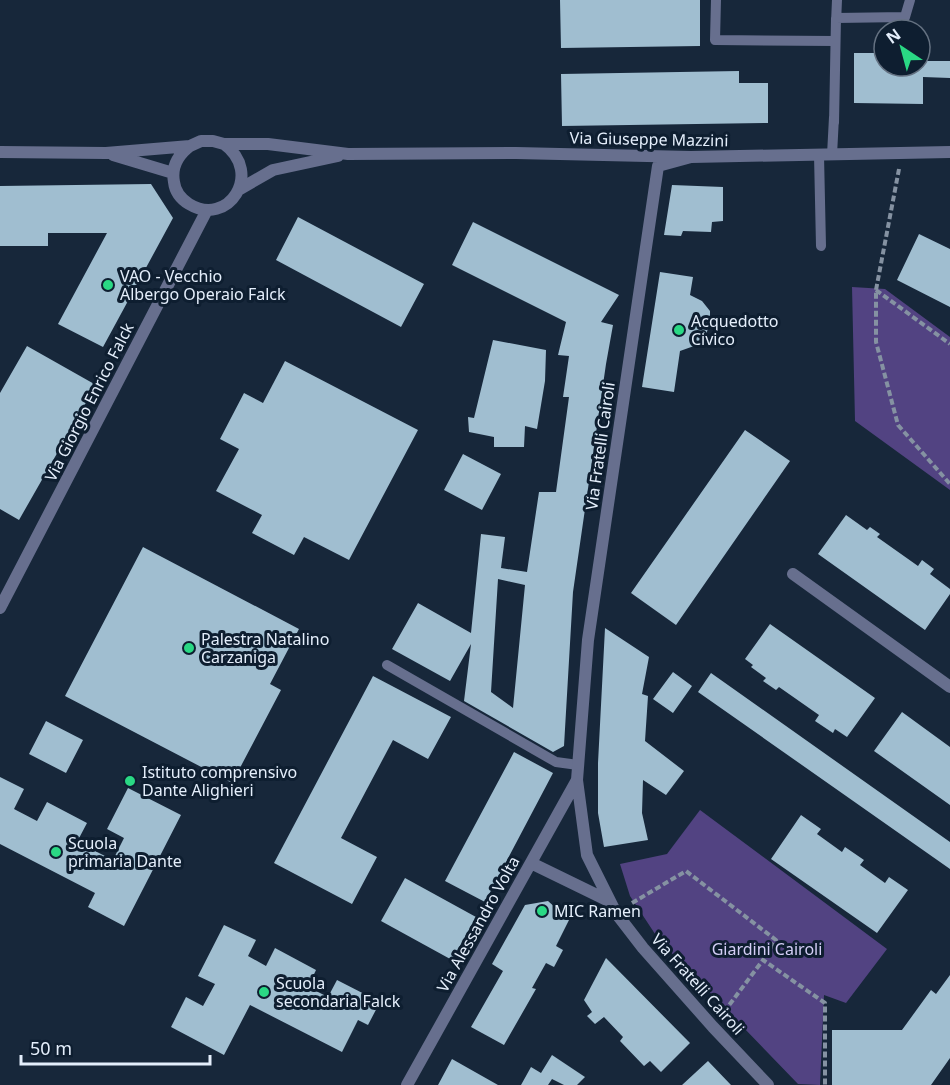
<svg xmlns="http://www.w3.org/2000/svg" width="950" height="1085" font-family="'Noto Sans',sans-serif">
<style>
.green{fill:#524382}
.building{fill:#a0bed0;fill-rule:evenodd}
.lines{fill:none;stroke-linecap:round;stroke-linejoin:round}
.path{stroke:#8592a2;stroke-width:4;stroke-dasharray:6 3;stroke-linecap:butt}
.service{stroke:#676f8e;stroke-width:10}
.minor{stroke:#676f8e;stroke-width:12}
.poi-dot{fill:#2ad884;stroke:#0e1e30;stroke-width:2}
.labels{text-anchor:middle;stroke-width:6;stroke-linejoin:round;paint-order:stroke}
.street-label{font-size:16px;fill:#e4eefb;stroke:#0e1e30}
.poi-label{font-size:16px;fill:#e4eefb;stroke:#0e1e30;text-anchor:start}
.park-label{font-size:16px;fill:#d4cef6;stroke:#0e1e30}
</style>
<rect width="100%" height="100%" fill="#17273a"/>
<path class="green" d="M 852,287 L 885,289 L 950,337 L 950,490 L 855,421 Z
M 700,810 L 887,949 L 846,1003 L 824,995 L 820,1085 L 798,1084 L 659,940 L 630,896 L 620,864 L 667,854 Z"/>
<path class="building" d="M 560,0 L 700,0 L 700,46 L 561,48 Z
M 854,53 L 884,53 L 884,66 L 920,66 L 920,54 L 924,54 L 923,61 L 950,61 L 950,78 L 923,77 L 923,104 L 854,103 Z
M 739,71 L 739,83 L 768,83 L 768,123 L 562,126 L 561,74 Z
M 151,184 L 173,218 L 103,347 L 58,324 L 107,233 L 48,233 L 48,246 L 0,246 L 0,186 Z
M 672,185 L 723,187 L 723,221 L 712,222 L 711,232 L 683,231 L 681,236 L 664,235 Z
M 298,217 L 424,284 L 401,327 L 276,260 Z
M 473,222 L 619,295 L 601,322 L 613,325 L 606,364 L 573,592 L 564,746 L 553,752 L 464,701 L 471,644 L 450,681 L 392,649 L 418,603 L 471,633 L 481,534 L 505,537 L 501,568 L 527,572 L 539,492 L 556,492 L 569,397 L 563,397 L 569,356 L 558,355 L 566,322 L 452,265 ZM 498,579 L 525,585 L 513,708 L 491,692 Z
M 919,234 L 950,249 L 950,307 L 897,280 Z
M 660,272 L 693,277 L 690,295 L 702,301 L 710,311 L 710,322 L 705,338 L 694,346 L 680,351 L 674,392 L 642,387 Z
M 493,340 L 546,350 L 545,381 L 537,429 L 525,426 L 524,447 L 494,447 L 494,437 L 469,432 L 468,417 L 474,418 Z
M 27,346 L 96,385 L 19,520 L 0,509 L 0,393 Z
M 285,361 L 418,430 L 349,560 L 304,537 L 294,555 L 252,533 L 262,515 L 216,491 L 239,449 L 220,439 L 244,393 L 263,403 Z
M 745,430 L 790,461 L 676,625 L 631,593 Z
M 463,454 L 501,474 L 482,510 L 444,490 Z
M 846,515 L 867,530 L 870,527 L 880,534 L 877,537 L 918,566 L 922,560 L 934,569 L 930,574 L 950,589 L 950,594 L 925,630 L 818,554 Z
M 143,547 L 299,629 L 270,684 L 281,690 L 232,783 L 65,696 Z
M 770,624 L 875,698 L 847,737 L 835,729 L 833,733 L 815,721 L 819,715 L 779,687 L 776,690 L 763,681 L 766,678 L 751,667 L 753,665 L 745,659 Z
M 605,628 L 649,657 L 642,694 L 648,696 L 645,741 L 684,771 L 666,795 L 643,780 L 642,813 L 648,840 L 604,847 L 598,813 L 598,763 Z
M 673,672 L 692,686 L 673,713 L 653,699 Z
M 711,673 L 950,842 L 950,869 L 698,692 Z
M 373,676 L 451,717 L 428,759 L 393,740 L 341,838 L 377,857 L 352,904 L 274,863 Z
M 902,712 L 950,747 L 950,805 L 874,751 Z
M 46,721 L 83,740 L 66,773 L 29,754 Z
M 514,752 L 553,773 L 485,902 L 445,881 Z
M 0,777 L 24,789 L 14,809 L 37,821 L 47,802 L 87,823 L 77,842 L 113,860 L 124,838 L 107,829 L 128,788 L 181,815 L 124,926 L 88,907 L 95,893 L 0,844 Z
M 801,815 L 821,829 L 817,834 L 842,852 L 845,847 L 864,860 L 860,865 L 885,883 L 889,877 L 908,890 L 877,933 L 771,859 Z
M 405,878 L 476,917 L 452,960 L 381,921 Z
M 548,901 L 569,920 L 556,946 L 563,950 L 554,967 L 546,963 L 532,988 L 536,989 L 504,1045 L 471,1027 L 503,971 L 492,964 L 525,905 Z
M 224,925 L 256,940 L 248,956 L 266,966 L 275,948 L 316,970 L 308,987 L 328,997 L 337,980 L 380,1002 L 368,1025 L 358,1020 L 342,1052 L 250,1005 L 224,1055 L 171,1027 L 186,997 L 203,1006 L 215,984 L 198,976 Z
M 606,958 L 690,1043 L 661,1072 L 650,1061 L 644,1066 L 620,1041 L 623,1037 L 604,1017 L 595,1024 L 587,1016 L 592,1012 L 584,1000 Z
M 950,975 L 950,1058 L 931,1085 L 832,1085 L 832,1030 L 902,1030 L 931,990 L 936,994 Z
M 552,1055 L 585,1077 L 577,1085 L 564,1085 L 552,1079 L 548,1085 L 521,1085 L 531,1067 L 541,1073 Z
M 452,1059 L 498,1085 L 438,1085 Z
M 708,1061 L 731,1085 L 682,1085 Z"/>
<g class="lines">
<path class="path" d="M 899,169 L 876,290 L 876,342 L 898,425 L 950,484
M 876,290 L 950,344
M 632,903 L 686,871 L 776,940 L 763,960 L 825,1003 L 825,1085
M 724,1012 L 763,960"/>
<path class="service" d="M 716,0 L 715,40 L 835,41
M 836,23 L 837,0
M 834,123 L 836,18 L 905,17 L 910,0
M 819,155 L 821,246
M 832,155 L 834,117
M 387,665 L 556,762 L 578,765"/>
<path class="minor" d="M 190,146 C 178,155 171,166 174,182 C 175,191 181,199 189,204 C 228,228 264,173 224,144
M 0,152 L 106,153 L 190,146 L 201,141 L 213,141 L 224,144 L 268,144 L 348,154 L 516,153 L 691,157 L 950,152
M 113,155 L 173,173
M 691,157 L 658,166 L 588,640 L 577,780 L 587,855 L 616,913 L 643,948 L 713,1027 L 768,1085
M 240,189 L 273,170 L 338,156
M 793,574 L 950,687
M 0,608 L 207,210
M 531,863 L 609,901
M 407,1085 L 577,780"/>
</g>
<g class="poi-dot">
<circle cx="108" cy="285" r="6"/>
<circle cx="679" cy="330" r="6"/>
<circle cx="189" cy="648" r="6"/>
<circle cx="130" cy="781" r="6"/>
<circle cx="56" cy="852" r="6"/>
<circle cx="542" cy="911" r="6"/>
<circle cx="264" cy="992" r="6"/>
</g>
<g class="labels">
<g class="street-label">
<text transform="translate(649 139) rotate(1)" y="6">Via Giuseppe Mazzini</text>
<text transform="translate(89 402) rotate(-63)" y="6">Via Giorgio Enrico Falck</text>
<text transform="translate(600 446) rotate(-82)" y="6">Via Fratelli Cairoli</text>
<text transform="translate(478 924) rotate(-61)" y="6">Via Alessandro Volta</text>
<text transform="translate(698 984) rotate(48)" y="6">Via Fratelli Cairoli</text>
</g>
<g class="poi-label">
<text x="120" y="282">VAO - Vecchio<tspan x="120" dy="18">Albergo Operaio Falck</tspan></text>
<text x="691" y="327">Acquedotto<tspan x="691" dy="18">Civico</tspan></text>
<text x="201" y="645">Palestra Natalino<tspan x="201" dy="18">Carzaniga</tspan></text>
<text x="142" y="778">Istituto comprensivo<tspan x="142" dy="18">Dante Alighieri</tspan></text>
<text x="68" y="849">Scuola<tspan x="68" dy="18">primaria Dante</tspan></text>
<text x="554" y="917">MIC Ramen</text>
<text x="276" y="989">Scuola<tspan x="276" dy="18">secondaria Falck</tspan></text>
</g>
<g class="park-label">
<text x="767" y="955">Giardini Cairoli</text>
</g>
</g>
<g transform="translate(902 48) rotate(324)"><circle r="28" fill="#0e1e30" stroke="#647181" stroke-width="1.5"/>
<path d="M0-4.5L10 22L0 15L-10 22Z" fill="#2ad884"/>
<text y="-9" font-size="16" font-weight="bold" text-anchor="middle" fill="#e4eefb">N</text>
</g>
<path d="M21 1055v9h189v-9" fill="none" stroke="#e4eefb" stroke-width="3"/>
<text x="30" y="1055" font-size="18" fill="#e4eefb" stroke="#0e1e30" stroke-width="4.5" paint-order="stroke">50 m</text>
</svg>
